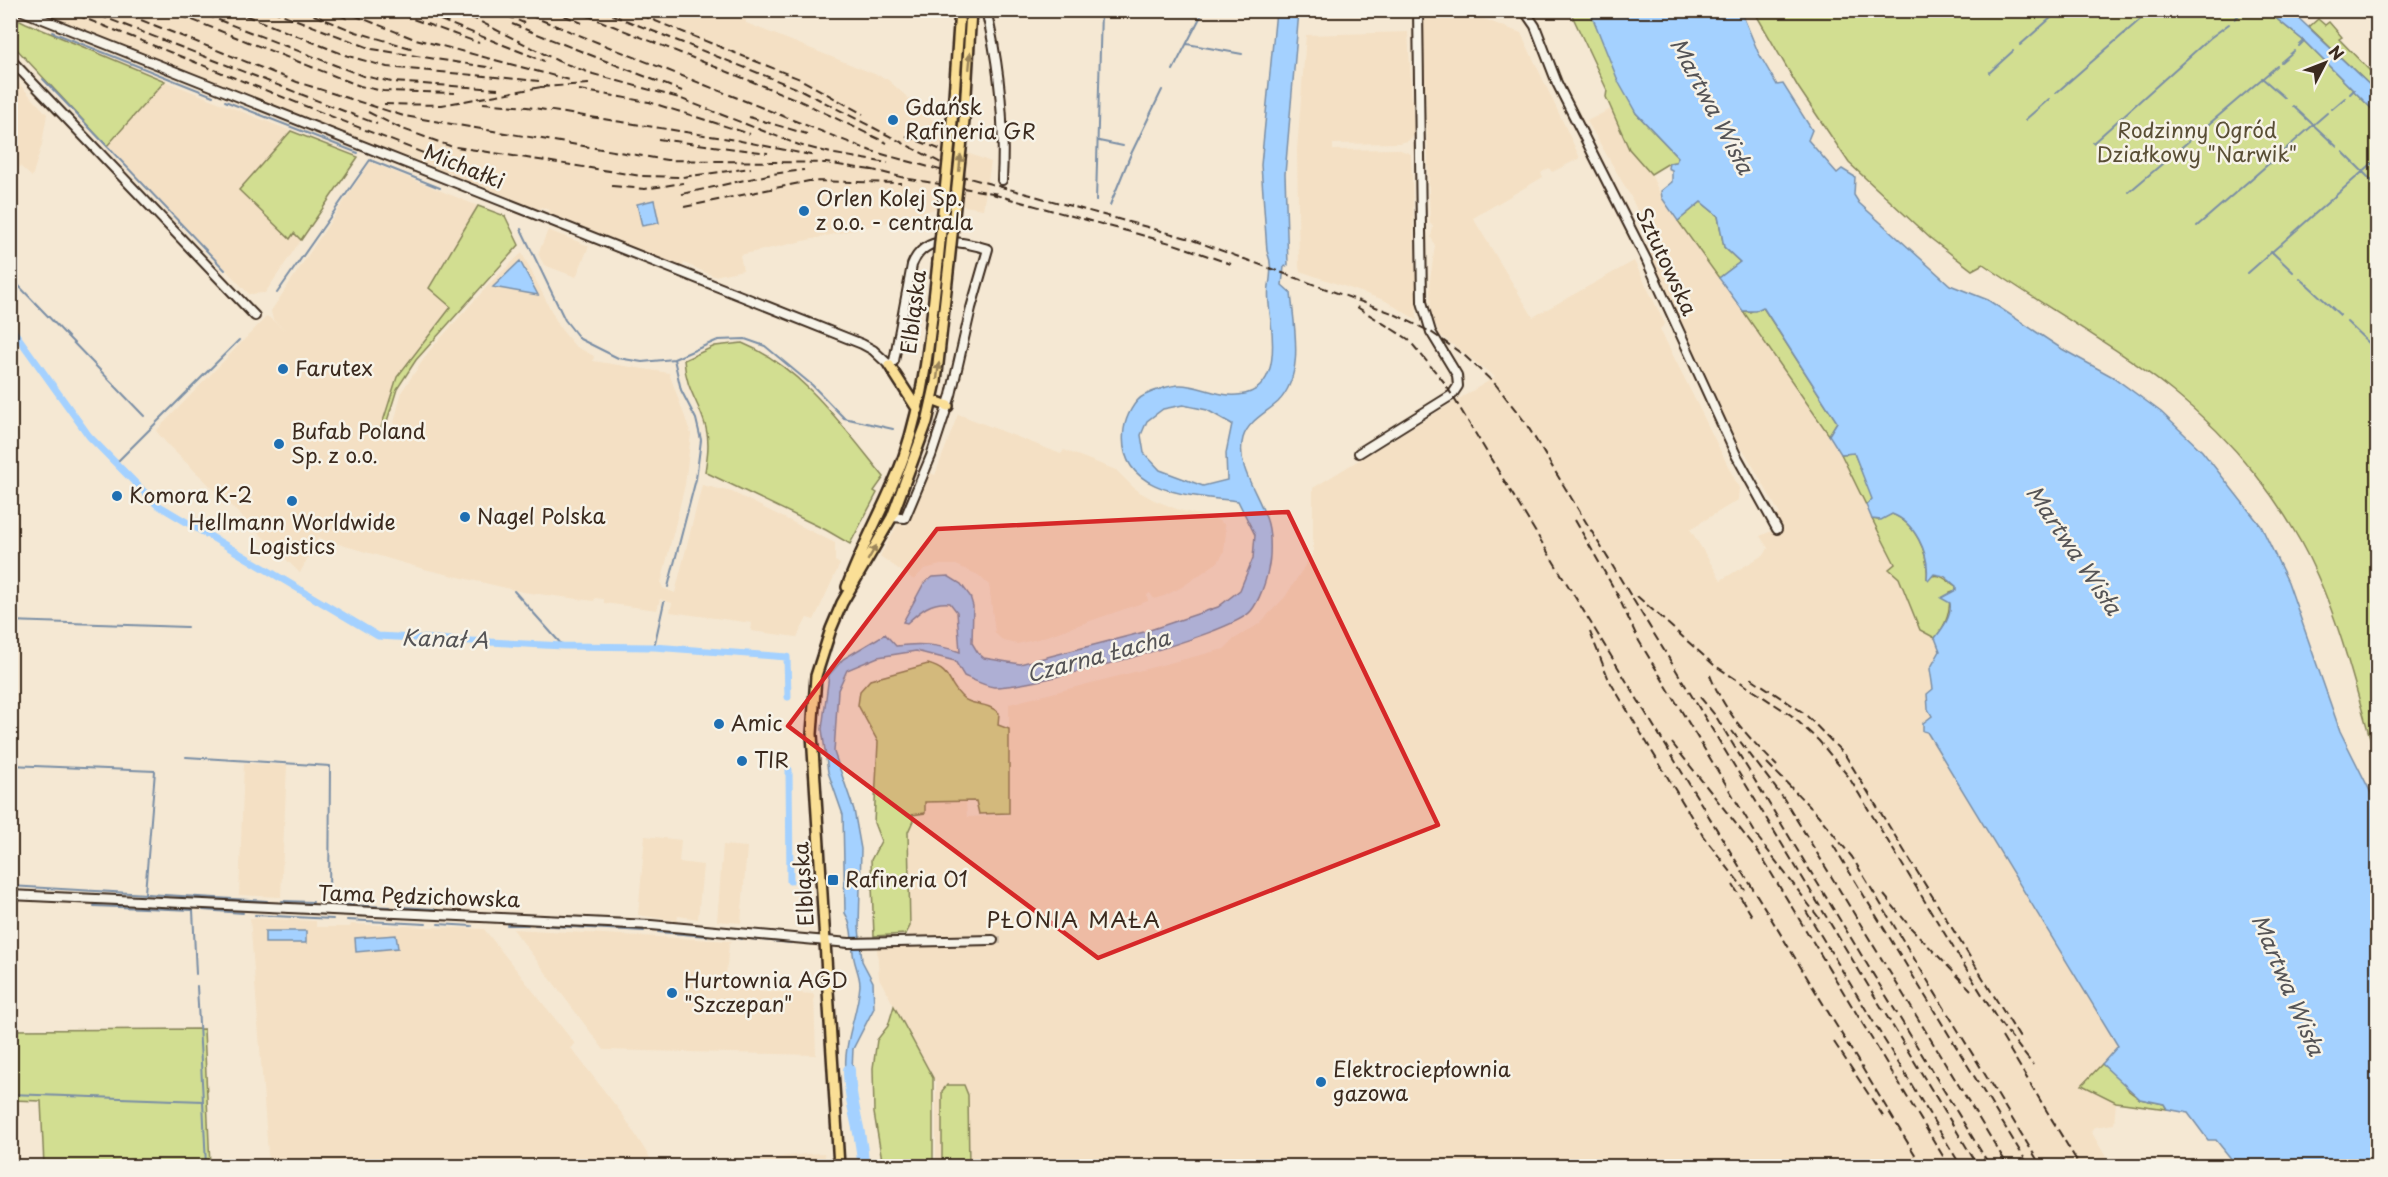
<svg xmlns="http://www.w3.org/2000/svg" width="2388" height="1177" font-family="'Playpen Sans',sans-serif">
<style>
.built{fill:#f4e0c4}
.green{fill:#d2de91;stroke:#868458;stroke-width:1.5}
.water{fill:#a4d1ff;stroke:#7a8ea5;stroke-width:1.5;fill-rule:evenodd}
.lines{fill:none;stroke-linecap:round;stroke-linejoin:round}
.stream{stroke:#7a8ea5;stroke-width:2}
.canal{stroke:#a4d1ff;stroke-width:7}
.river{stroke:#a4d1ff;stroke-width:12}
.minor-tunnel{stroke:#d0c2af;stroke-width:8;stroke-dasharray:8 4;stroke-linecap:butt}
.minor-casing{stroke:#3b2a1e;stroke-width:12}
.major-casing{stroke:#3b2a1e;stroke-width:14}
.minor{stroke:#f7f3e8;stroke-width:8}
.major{stroke:#fadf96;stroke-width:9}
.rail{stroke:#3b2a1e;stroke-width:2;stroke-dasharray:9 4.5;stroke-linecap:butt}
.major-bridge-casing{stroke:#3b2a1e;stroke-width:14;stroke-linecap:butt}
.major-bridge{stroke:#fadf96;stroke-width:9}
.oneway{fill:#9a845a}
.marked{fill:#d62828;fill-opacity:0.2;stroke:#d62828;stroke-width:4.5;stroke-linejoin:round}
.poi-dot{fill:#1f6fb2;stroke:#f7f3e8;stroke-width:2}
.labels{text-anchor:middle;stroke-width:5;stroke-linejoin:round;paint-order:stroke}
.poi-label{font-size:21px;fill:#3b2a1e;stroke:#f7f3e8;text-anchor:start}
.park-label{font-size:21px;fill:#594e35;stroke:#f7f3e8}
.street-label{font-size:21px;fill:#3b2a1e;stroke:#f7f3e8}
.water-label{font-size:22px;font-style:italic;fill:#555456;stroke:#f7f3e8}
.neighbourhood-label{font-size:22px;letter-spacing:1.5px;fill:#3b2a1e;stroke:#f7f3e8}
</style>
<rect width="100%" height="100%" fill="#f5e8d3"/>
<filter id="ink" filterUnits="userSpaceOnUse"><feTurbulence type="fractalNoise" baseFrequency=".0167" numOctaves="2"/><feDisplacementMap in="SourceGraphic" scale="12" xChannelSelector="R" yChannelSelector="G"/><feConvolveMatrix kernelMatrix="1 2 1 2 8 2 1 2 1" color-interpolation-filters="sRGB"/></filter>
<g filter="url(#ink)">
<path class="built" d="M 817,10 L 849,10 L 849,11 L 817,19 Z
M 37,11 L 729,11 L 745,17 L 746,23 L 887,79 L 937,124 L 957,149 L 991,162 L 983,209 L 951,204 L 898,220 L 740,255 L 743,270 L 714,276 L 684,263 L 682,267 L 550,214 L 549,210 L 541,207 L 539,210 Z
M 1428,11 L 1463,11 L 1521,33 L 1580,158 L 1552,172 L 1549,168 L 1541,173 L 1543,177 L 1473,218 L 1533,317 L 1634,261 L 1665,324 L 1660,329 L 1739,488 L 1738,500 L 1690,529 L 1721,580 L 1765,554 L 1768,548 L 1760,536 L 1781,527 L 1775,517 L 1780,514 L 1746,454 L 1736,443 L 1648,250 L 1653,246 L 1631,197 L 1587,121 L 1611,109 L 1629,149 L 1651,174 L 1662,198 L 1764,338 L 1844,459 L 1882,533 L 1895,564 L 1890,569 L 1899,578 L 1920,630 L 1935,638 L 1940,651 L 1930,679 L 1933,690 L 1928,709 L 1932,716 L 1927,732 L 2118,1046 L 2083,1085 L 2116,1102 L 2114,1124 L 2094,1127 L 2091,1131 L 2111,1166 L 936,1166 L 936,1083 L 879,978 L 877,947 L 909,945 L 908,818 L 916,813 L 925,813 L 925,802 L 966,801 L 967,817 L 1009,815 L 1009,704 L 1224,649 L 1234,639 L 1259,624 L 1285,597 L 1313,553 L 1313,488 L 1495,377 L 1441,336 L 1431,316 L 1430,280 L 1435,246 L 1431,237 L 1433,227 L 1430,223 L 1423,16 Z
M 1408,32 L 1414,135 L 1408,141 L 1399,143 L 1333,144 L 1333,150 L 1398,149 L 1411,154 L 1417,320 L 1384,300 L 1300,271 L 1299,267 L 1297,150 L 1306,35 Z
M 11,75 L 47,114 L 42,144 L 32,177 L 20,166 L 11,179 Z
M 165,81 L 291,131 L 239,190 L 290,238 L 294,233 L 301,240 L 265,293 L 249,294 L 107,146 Z
M 370,162 L 478,206 L 429,287 L 451,306 L 397,377 L 383,434 L 391,435 L 402,391 L 430,350 L 492,281 L 522,253 L 560,328 L 575,346 L 594,356 L 593,361 L 669,373 L 691,434 L 685,485 L 661,583 L 663,588 L 675,593 L 702,485 L 732,492 L 835,543 L 835,561 L 840,564 L 814,620 L 807,618 L 797,637 L 751,631 L 752,623 L 670,612 L 672,603 L 660,599 L 657,610 L 604,603 L 604,599 L 595,598 L 594,601 L 523,592 L 424,569 L 318,538 L 300,573 L 168,445 L 156,431 L 267,316 L 285,330 L 273,320 L 271,311 Z
M 548,230 L 589,246 L 576,277 L 544,265 L 538,254 Z
M 958,414 L 1061,454 L 1064,450 L 1116,470 L 1136,490 L 1154,500 L 1179,510 L 1216,519 L 1224,524 L 1226,532 L 1224,552 L 1218,562 L 1182,587 L 1164,596 L 1154,599 L 1150,593 L 1147,595 L 1148,601 L 1038,639 L 1017,644 L 1003,641 L 995,633 L 989,585 L 978,575 L 956,565 L 941,565 L 924,569 L 914,580 L 880,556 L 899,522 L 906,526 L 930,473 L 935,475 Z
M 244,763 L 287,765 L 281,897 L 239,895 Z
M 645,836 L 681,840 L 679,862 L 703,865 L 698,919 L 678,916 L 677,921 L 638,915 Z
M 723,845 L 747,847 L 741,923 L 717,921 Z
M 250,918 L 316,921 L 316,927 L 350,927 L 351,924 L 484,929 L 575,1044 L 571,1048 L 623,1115 L 650,1158 L 581,1166 L 269,1166 Z
M 513,929 L 732,941 L 729,944 L 725,986 L 728,989 L 814,994 L 816,1055 L 604,1050 Z
M 824,1153 L 828,1166 L 705,1166 L 806,1154 Z"/>
<path class="green" d="M 1570,11 L 1590,11 L 1636,113 L 1678,157 L 1676,162 L 1669,163 L 1651,174 L 1629,149 L 1606,97 L 1607,90 Z
M 1754,11 L 2267,11 L 2304,41 L 2377,114 L 2377,761 C 2358,700 2344,634 2317,575 C 2286,505 2233,439 2172,391 C 2113,344 2045,307 1983,264 L 1972,270 L 1930,238 L 1849,163 L 1798,87 Z
M 2318,19 L 2325,25 L 2329,22 L 2342,37 L 2339,39 L 2372,73 L 2369,76 L 2377,85 L 2377,92 L 2309,27 Z
M 20,20 L 26,23 L 165,81 L 107,146 L 12,44 L 11,28 Z
M 291,131 L 358,157 L 301,240 L 294,233 L 290,239 L 239,190 Z
M 1701,202 L 1718,216 L 1724,247 L 1740,262 L 1719,278 L 1678,221 Z
M 478,206 L 505,216 L 519,245 L 416,360 L 397,389 L 383,434 L 380,431 L 397,377 L 451,307 L 429,288 Z
M 1762,306 L 1837,422 L 1829,435 L 1743,311 L 1750,312 Z
M 742,343 C 802,367 844,428 884,477 L 874,491 L 877,493 L 850,544 L 826,530 L 705,472 C 707,458 710,443 706,428 C 699,401 686,391 684,360 L 715,346 Z
M 1854,453 L 1873,499 L 1866,505 L 1841,454 Z
M 1892,514 C 1915,523 1929,553 1927,578 C 1940,571 1945,580 1956,586 L 1956,590 L 1950,592 C 1950,611 1948,623 1935,638 L 1920,630 L 1899,578 L 1889,569 L 1895,564 L 1872,519 L 1878,520 Z
M 928,664 C 952,671 946,681 961,696 C 971,707 986,701 999,713 L 998,725 L 1009,729 L 1009,813 L 979,814 L 976,801 L 925,802 L 925,813 L 912,815 L 913,821 L 908,832 L 910,926 L 906,934 L 874,936 L 871,860 L 881,841 L 874,823 L 878,742 L 858,705 L 860,691 L 870,680 Z
M 894,1006 L 933,1078 L 933,1166 L 883,1166 L 874,1113 L 873,1068 L 877,1040 L 888,1026 Z
M 204,1029 L 210,1166 L 44,1166 L 41,1101 L 11,1100 L 11,1030 Z
M 2102,1064 L 2124,1082 L 2129,1091 L 2140,1099 L 2164,1104 L 2167,1109 L 2116,1102 L 2082,1085 Z
M 947,1085 L 964,1085 L 968,1095 L 969,1166 L 942,1166 L 942,1091 Z"/>
<path class="water" d="M 1276,11 L 1299,11 L 1285,174 L 1288,265 L 1284,267 L 1282,285 L 1291,293 C 1294,327 1305,375 1278,402 C 1266,413 1248,421 1243,438 C 1235,468 1261,496 1268,524 C 1271,536 1271,558 1268,569 C 1266,582 1259,601 1251,611 C 1231,635 1030,688 994,687 C 985,686 973,680 964,676 L 955,661 L 916,651 L 878,657 L 847,670 L 838,690 L 834,752 L 854,810 L 861,849 L 859,927 L 862,961 L 873,982 L 874,1008 L 853,1049 L 851,1091 C 836,1054 857,1023 860,985 C 860,975 854,964 853,953 C 852,939 852,925 845,913 L 843,815 L 828,772 L 822,729 L 829,675 L 843,659 L 885,634 L 896,646 C 920,643 937,644 960,652 L 957,612 L 950,603 C 931,601 920,611 907,623 L 903,622 L 924,583 L 933,577 L 948,576 L 961,584 L 970,596 L 973,606 L 972,643 L 978,653 L 984,658 L 1020,664 L 1144,632 L 1218,607 L 1240,590 L 1253,558 L 1255,535 L 1238,501 C 1192,496 1115,494 1124,429 C 1126,417 1134,400 1145,395 C 1153,391 1170,385 1180,385 C 1196,385 1213,394 1229,395 C 1275,398 1275,355 1271,322 C 1270,311 1267,297 1269,286 C 1271,273 1272,264 1267,251 L 1261,165 ZM 1183,405 L 1207,410 L 1232,424 L 1226,453 L 1227,480 L 1203,486 L 1160,470 L 1144,453 L 1141,435 L 1147,421 L 1163,409 Z
M 1590,11 L 1741,11 L 1758,52 L 1777,85 L 1783,84 L 1812,130 L 1808,140 L 1837,173 L 1842,169 L 1855,177 L 1854,195 L 1859,203 L 1950,285 L 1988,300 L 2062,349 L 2113,377 L 2161,412 L 2202,451 L 2261,526 L 2288,582 L 2340,731 L 2372,795 L 2377,814 L 2377,1166 L 2237,1166 L 2216,1140 L 2208,1140 L 2188,1113 L 2167,1109 L 2164,1104 L 2140,1099 L 2102,1064 L 2118,1046 L 1927,732 L 1923,731 L 1923,723 L 1932,716 L 1928,709 L 1927,694 L 1933,689 L 1930,669 L 1940,651 L 1935,638 C 1943,628 1952,616 1950,603 L 1941,598 L 1956,590 L 1956,586 L 1944,576 L 1934,574 L 1929,580 L 1927,578 C 1930,553 1914,522 1892,514 L 1881,520 L 1872,519 L 1866,505 L 1872,499 L 1854,453 L 1841,454 L 1829,435 L 1837,422 L 1763,307 L 1755,311 L 1743,311 L 1719,278 L 1740,262 L 1724,247 L 1718,216 L 1701,202 L 1678,221 L 1662,198 L 1661,191 L 1672,182 L 1672,170 L 1668,168 L 1669,163 L 1676,162 L 1678,157 L 1636,113 L 1619,83 Z
M 2267,11 L 2291,11 L 2377,92 L 2377,114 L 2304,41 Z
M 654,200 L 659,223 L 642,226 L 637,204 Z
M 520,261 L 538,295 L 493,287 Z
M 265,931 L 306,931 L 306,943 L 265,943 Z
M 396,935 L 398,948 L 356,952 L 355,938 Z"/>
<g class="lines">
<path class="stream" d="M 2235,19 L 2244,10
M 52,32 L 213,96
M 1187,44 L 1242,54
M 2020,45 L 2060,10
M 2299,46 L 2304,41
M 2281,62 L 2294,51
M 1173,70 L 1204,10
M 1989,73 L 2013,51
M 2262,78 L 2285,98
M 43,79 L 225,270
M 2056,93 L 2151,10
M 2350,94 L 2354,90
M 225,101 L 358,153
M 2293,106 L 2337,147
M 2332,109 L 2345,98
M 2025,120 L 2049,99
M 1099,141 L 1123,146
M 2093,143 L 2210,38 L 2229,24
M 2343,152 L 2378,187
M 2129,192 L 2277,66
M 1096,201 L 1101,10
M 1110,205 L 1130,156 L 1162,90
M 2197,226 L 2327,113
M 521,229 L 565,320 L 580,339 L 618,358 L 642,362 L 674,359
M 2271,251 L 2293,272
M 2248,273 L 2377,159
M 2300,278 L 2340,315
M 17,284 L 144,416
M 277,293 L 370,160 L 440,188
M 2347,322 L 2369,343 L 2378,337
M 2369,343 L 2378,361
M 115,464 L 239,340
M 668,587 L 696,479 L 701,440 L 696,419 L 681,390 L 674,359 L 718,340 L 745,339 L 765,346 L 812,385 L 844,418 L 893,429
M 514,591 L 563,646
M 10,621 L 187,627
M 654,647 L 664,602
M 186,757 L 330,766 L 329,904 L 389,907
M 10,765 L 155,771 L 145,893
M 10,886 L 267,901
M 282,901 L 313,902
M 94,906 L 193,910 L 196,974
M 402,907 L 434,909
M 203,910 L 243,913
M 255,915 L 333,919
M 347,920 L 426,924
M 438,924 L 472,926
M 507,925 L 528,925
M 535,925 L 644,931
M 658,932 L 707,936
M 713,936 L 722,936
M 732,937 L 742,939
M 750,939 L 791,943
M 197,986 L 203,1101
M 10,1094 L 203,1101 L 206,1166"/>
<path class="canal" d="M 10,326 L 89,436 L 156,504 L 378,636 L 563,646 L 654,647 L 787,657 L 788,697
M 789,770 L 790,881"/>
<path class="river" d="M 849,1070 C 849,1104 863,1134 863,1166"/>
<path class="minor-tunnel" d="M 993,940 L 1003,940"/>
<g class="minor-casing">
<path id="minor" d="M 20,10 L 862,344 L 873,350 L 889,365 L 894,361 L 912,265 C 925,232 960,241 988,249 L 971,308 L 951,395 L 931,456 L 905,518 L 892,517
M 986,10 C 1000,68 1005,122 1002,180
M 1524,10 L 1535,26 L 1557,83 L 1646,259 L 1736,455 L 1777,529
M 10,59 L 255,316
M 1359,453 L 1452,395 L 1458,386 L 1457,375 L 1431,332 L 1422,302 L 1418,10
M 10,895 L 651,925 L 849,943 L 993,940"/>
</g>
<g class="major-casing">
<path id="major" d="M 953,111 L 960,10
M 965,111 L 971,10
M 889,365 L 918,410
M 932,400 L 948,406
M 847,587 C 863,542 888,502 904,456 C 925,394 931,328 938,262
M 839,1166 L 812,734 L 816,676 L 831,629 L 842,603 L 892,517 L 927,422 L 936,382 L 949,263"/>
</g>
<use href="#minor" class="minor"/>
<use href="#major" class="major"/>
<path class="rail" d="M 64,10 L 481,176
M 86,10 L 377,124
M 116,10 L 297,82 L 404,116 L 667,160 L 826,163 L 877,171
M 167,10 L 360,86 L 383,91 L 455,93
M 193,10 L 363,76 L 392,82 L 498,89
M 232,10 L 345,55 L 387,67 L 539,81
M 271,10 L 372,49 L 493,68
M 301,10 L 356,32 L 414,49
M 326,10 L 349,19
M 341,10 L 412,38 L 570,80
M 388,10 L 479,43
M 415,10 L 544,61
M 457,10 L 558,61 L 593,74 L 679,98 L 799,145 L 835,154 L 888,163
M 493,10 L 524,23
M 516,10 L 871,151 L 1187,238 L 1392,313 L 1431,332 L 1465,356 L 1496,385 L 1525,422 L 1978,1166
M 551,10 L 582,23
M 573,10 L 798,100 L 887,143
M 600,10 L 801,90 L 945,165
M 628,10 L 800,79 L 863,114
M 512,24 L 682,91
M 540,87 L 589,84
M 579,90 L 649,102 L 750,134
M 483,103 L 527,107 L 736,140 L 815,156
M 384,104 L 442,105 L 547,86
M 368,112 L 400,128 L 450,146 L 641,176 L 682,177 L 751,168
M 749,117 L 807,134
M 906,136 L 944,151
M 658,139 L 768,153
M 869,169 L 909,179 L 999,194
M 612,186 L 645,189 L 683,183
M 682,194 L 772,174 L 804,170
M 992,194 L 1174,244 L 1231,264
M 684,207 L 809,181 L 901,183
M 1357,307 L 1408,339 L 1444,382 L 1922,1166
M 1575,520 L 1617,594 L 1639,641 L 1759,839 L 1819,918
M 1637,596 L 1714,665 L 1791,715 L 1819,741 L 1848,776 L 1997,1019 L 2033,1065
M 1590,632 L 1609,680 L 1703,836 L 1745,890
M 1710,675 C 1724,712 1750,739 1777,766
M 1751,678 L 1804,713 L 1845,755 L 2020,1038
M 1700,697 L 1715,715 L 1990,1166
M 1732,731 L 1784,799 L 2008,1166
M 1672,743 L 1759,853 L 1949,1166
M 1767,763 L 1818,815 L 1852,857 L 2041,1166
M 1833,845 L 2029,1166
M 1733,885 L 1754,919
M 1884,895 L 1911,928 L 1971,990
M 1806,911 L 1961,1166
M 2002,1037 L 2080,1166
M 1834,1042 L 1883,1116"/>
<g class="major-bridge-casing">
<path id="major-bridge" d="M 938,262 L 953,111
M 949,263 L 965,111"/>
</g>
<use href="#major-bridge" class="major-bridge"/>
</g>
<defs><path id="oneway-solid" d="M-6-.8H1V-3.2L6.5 0L1 3.2V.8H-6Z" transform="scale(1.5)"/></defs>
<g class="oneway">
<use href="#oneway-solid" transform="translate(970 61) rotate(-85)"/>
<use href="#oneway-solid" transform="translate(960 163) rotate(-84)"/>
<use href="#oneway-solid" transform="translate(938 371) rotate(-83)"/>
<use href="#oneway-solid" transform="translate(872 553) rotate(-60)"/>
</g>
</g>
<path class="marked" d="M 1288,512 L 1438,825 L 1098,958 L 788,726 L 937,529 Z"/>
<g class="poi-dot">
<circle cx="893" cy="120" r="6"/>
<circle cx="804" cy="211" r="6"/>
<circle cx="283" cy="369" r="6"/>
<circle cx="279" cy="444" r="6"/>
<circle cx="117" cy="496" r="6"/>
<circle cx="292" cy="501" r="6"/>
<circle cx="465" cy="517" r="6"/>
<circle cx="719" cy="724" r="6"/>
<circle cx="742" cy="761" r="6"/>
<rect x="827" y="874" width="12" height="12" rx="3"/>
<circle cx="672" cy="993" r="6"/>
<circle cx="1321" cy="1082" r="6"/>
</g>
<g class="labels">
<g class="poi-label">
<text x="905" y="115">Gdańsk<tspan x="905" dy="24">Rafineria GR</tspan></text>
<text x="816" y="206">Orlen Kolej Sp.<tspan x="816" dy="24">z o.o. - centrala</tspan></text>
<text x="295" y="376">Farutex</text>
<text x="291" y="439">Bufab Poland<tspan x="291" dy="24">Sp. z o.o.</tspan></text>
<text x="129" y="503">Komora K-2</text>
<text x="477" y="524">Nagel Polska</text>
<text x="292" y="530" text-anchor="middle">Hellmann Worldwide<tspan x="292" dy="24">Logistics</tspan></text>
<text x="731" y="731">Amic</text>
<text x="754" y="768">TIR</text>
<text x="845" y="887">Rafineria 01</text>
<text x="684" y="988">Hurtownia AGD<tspan x="684" dy="24">"Szczepan"</tspan></text>
<text x="1333" y="1077">Elektrociepłownia<tspan x="1333" dy="24">gazowa</tspan></text>
</g>
<g class="park-label">
<text x="2197" y="138">Rodzinny Ogród<tspan x="2197" dy="24">Działkowy "Narwik"</tspan></text>
</g>
<g class="street-label">
<text transform="translate(464 167) rotate(22)" y="7">Michałki</text>
<text transform="translate(1666 262) rotate(65)" y="7">Sztutowska</text>
<text transform="translate(914 312) rotate(-83)" y="7">Elbląska</text>
<text transform="translate(804 884) rotate(-94)" y="7">Elbląska</text>
<text transform="translate(419 897) rotate(2)" y="7">Tama Pędzichowska</text>
</g>
<g class="water-label">
<text transform="translate(1712 106) rotate(62)" y="8">Martwa Wisła</text>
<text transform="translate(2074 550) rotate(56)" y="8">Martwa Wisła</text>
<text transform="translate(445 639) rotate(2)" y="8">Kanał A</text>
<text transform="translate(1098 656) rotate(-15)" y="8">Czarna Łacha</text>
<text transform="translate(2288 985) rotate(67)" y="8">Martwa Wisła</text>
</g>
<g class="neighbourhood-label">
<text x="1074" y="928">PŁONIA MAŁA</text>
</g>
</g>
<rect width="2388" height="1177" fill="none" stroke="#f7f3e8" stroke-width="36"/>
<rect x="18" y="18" width="2352" height="1141" fill="none" stroke="#3b2a1e" stroke-width="2" filter="url(#ink)"/>
<g transform="translate(2325 63) rotate(48)" stroke="#f7f3e8" stroke-width="4.5" paint-order="stroke">
<path d="M0-4.5L10 22L0 15L-10 22Z" fill="#3b2a1e"/>
<text y="-9" font-size="16" font-weight="bold" text-anchor="middle" fill="#3b2a1e">N</text>
</g>
</svg>
